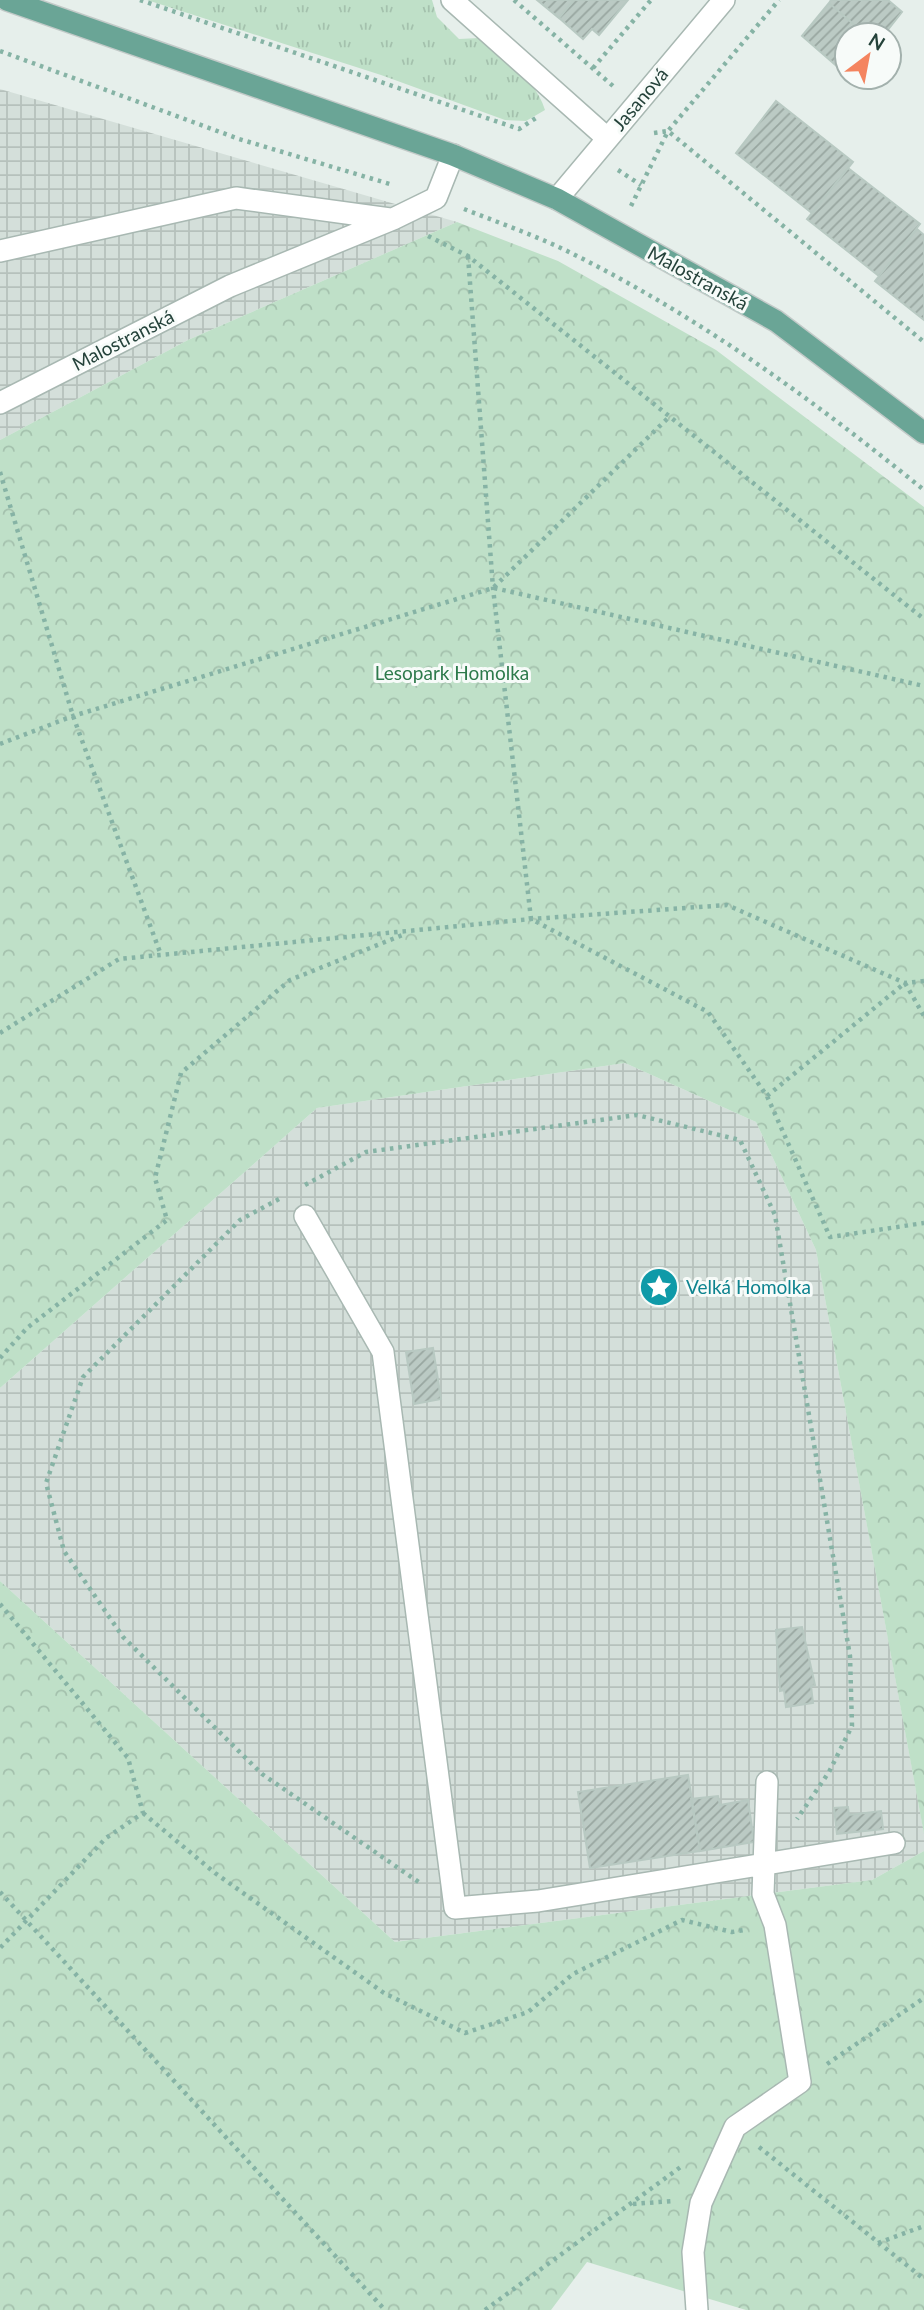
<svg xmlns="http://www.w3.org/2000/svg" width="924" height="2310" font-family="Lato,sans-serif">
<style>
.industrial{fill:url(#industrial-grid)}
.grass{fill:url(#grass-tufts)}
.park{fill:url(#park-crowns)}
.building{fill:url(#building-hatch);stroke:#b8c9c2;stroke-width:2}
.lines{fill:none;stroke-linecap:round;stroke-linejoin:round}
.minor-casing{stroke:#a8b8b2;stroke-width:24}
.major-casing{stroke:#c2cac8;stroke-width:24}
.path{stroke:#86b3a5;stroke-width:4.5;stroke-dasharray:3.5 5;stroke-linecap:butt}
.minor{stroke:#fff;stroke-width:21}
.major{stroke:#6aa596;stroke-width:21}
.labels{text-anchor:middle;stroke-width:6;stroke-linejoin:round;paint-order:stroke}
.street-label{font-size:19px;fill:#24423a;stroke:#f7fbf9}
.park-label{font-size:19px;fill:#2d7a4b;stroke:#f7fbf9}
.culture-label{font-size:19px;fill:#0d838f;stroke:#f7fbf9;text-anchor:start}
</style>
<defs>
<pattern id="industrial-grid" width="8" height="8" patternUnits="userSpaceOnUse" patternTransform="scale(1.75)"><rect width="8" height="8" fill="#d4dfda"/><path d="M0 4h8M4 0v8" fill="none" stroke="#b6c1bc"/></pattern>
<pattern id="grass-tufts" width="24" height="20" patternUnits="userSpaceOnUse" patternTransform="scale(1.75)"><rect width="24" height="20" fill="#bfe0c8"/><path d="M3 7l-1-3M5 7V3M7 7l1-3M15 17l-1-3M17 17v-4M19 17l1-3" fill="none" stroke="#a4c1ad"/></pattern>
<pattern id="park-crowns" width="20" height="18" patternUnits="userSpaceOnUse" patternTransform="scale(1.75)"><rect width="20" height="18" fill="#bfe0c8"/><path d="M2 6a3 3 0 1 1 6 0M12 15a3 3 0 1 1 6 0" fill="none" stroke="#a4c1ad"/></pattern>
<pattern id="building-hatch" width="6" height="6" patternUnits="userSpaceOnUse" patternTransform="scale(1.75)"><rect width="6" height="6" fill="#bbcac4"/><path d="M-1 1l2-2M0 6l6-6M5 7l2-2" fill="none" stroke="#98a6a0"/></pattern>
</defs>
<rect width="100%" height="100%" fill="#e6efeb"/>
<path class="industrial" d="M 0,89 L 457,222 L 188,340 L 0,440 Z
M 625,1063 L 756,1122 L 816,1250 L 924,1833 L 924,1851 L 872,1880 L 395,1942 L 0,1581 L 0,1388 L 317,1108 Z"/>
<path class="grass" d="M 147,0 L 432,0 L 437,17 L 459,39 L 479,38 C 503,59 536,79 545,110 L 526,121 L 505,120 L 381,75 Z"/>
<path class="park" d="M 457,222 L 558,261 L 716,350 L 924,507 L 924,1834 L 816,1250 L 756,1122 L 625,1063 L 317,1108 L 0,1388 L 0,440 L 188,340 Z
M 0,1581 L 395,1942 L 872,1880 L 924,1851 L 924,2310 L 746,2310 L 587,2262 L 551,2310 L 0,2310 Z"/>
<path class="building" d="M 537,0 L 574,0 L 559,18 Z
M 574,0 L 628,0 L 599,35 L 592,29 L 583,39 L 559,18 Z
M 831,0 L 888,0 L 902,12 L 887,31 L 881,27 L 874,35 L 866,35 L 829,3 Z
M 829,3 L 866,35 L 847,35 L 847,75 L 802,36 Z
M 776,101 L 853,162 L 812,213 L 736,153 Z
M 848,168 L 920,224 L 879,276 L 807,219 Z
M 917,229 L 924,235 L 924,320 L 875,281 Z
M 433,1348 L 441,1399 L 414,1404 L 406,1352 Z
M 802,1627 L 815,1685 L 811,1686 L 813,1703 L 786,1707 L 784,1690 L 780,1691 L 776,1630 Z
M 688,1775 L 700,1851 L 590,1868 L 578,1792 Z
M 718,1796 L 720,1805 L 748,1800 L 754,1842 L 700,1851 L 691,1799 Z
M 848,1807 L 849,1815 L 881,1811 L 883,1829 L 837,1834 L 834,1808 Z"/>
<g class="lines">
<g class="minor-casing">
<path id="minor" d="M 452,0 L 607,138
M 557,199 L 724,0
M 0,251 L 236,198 L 390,219
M 0,403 L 230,286 L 393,219 L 436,198 L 453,155
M 305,1216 L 383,1352 L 455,1908 L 538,1901 L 894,1843
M 697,2310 L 693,2252 L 701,2203 L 735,2127 L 800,2082 L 775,1925 L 763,1894 L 767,1782"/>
</g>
<g class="major-casing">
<path id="major" d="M 7,0 L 453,155 L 557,199 L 776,321 L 924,433"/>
</g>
<path class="path" d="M 140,0 L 519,129 L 539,116
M 514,0 L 613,86
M 0,51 L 239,139 L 393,185
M 593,68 L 651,0
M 654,133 L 668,131 L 924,342
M 618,170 L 641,185
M 631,206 L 668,131 L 779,0
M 464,209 C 497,222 531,234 563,249 C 694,313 812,399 924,490
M 428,236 L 468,256 L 924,619
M 468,256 L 493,588 L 531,919 L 708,1012 L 767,1096 L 830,1237 L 924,1223
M 0,472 L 73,716 L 161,955
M 494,588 L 924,686
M 0,744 L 73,716 L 493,588 L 669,417
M 905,983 L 924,1016
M 0,1033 L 119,959 L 531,919 L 727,905 L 905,983 L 924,981
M 767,1096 L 905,983
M 305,1185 L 366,1152 L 637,1115 L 740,1140 L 775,1215 L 850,1656 L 852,1726 L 829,1772 L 797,1819
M 279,1199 L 240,1220 L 83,1377 L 46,1483 L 64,1551 L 123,1637 L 262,1774 L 420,1883
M 0,1358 L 27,1328 L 167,1220 L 155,1178 L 181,1073 L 290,980 L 405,934
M 0,1604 L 128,1758 L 143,1813 L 106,1838 L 0,1948
M 143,1813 L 215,1873 L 384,1993 L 465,2033 L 528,2012 L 573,1974 L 682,1920 L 732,1932 L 744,1930
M 0,1892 L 385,2310
M 827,2064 L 924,1998
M 759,2147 L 924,2279
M 633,2204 L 673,2201
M 878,2243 L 924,2226
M 485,2310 L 682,2166"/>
<use href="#minor" class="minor"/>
<use href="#major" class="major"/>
</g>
<defs>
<g id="sight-disc" transform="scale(2.0125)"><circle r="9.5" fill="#0f9aa8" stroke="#f7fbf9"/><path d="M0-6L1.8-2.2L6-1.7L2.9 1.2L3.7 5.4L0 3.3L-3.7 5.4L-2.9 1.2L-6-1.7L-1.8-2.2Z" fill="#fff"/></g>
</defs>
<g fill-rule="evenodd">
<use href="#sight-disc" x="659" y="1287"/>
</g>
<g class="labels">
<g class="street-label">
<text transform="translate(640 99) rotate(-50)" y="7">Jasanová</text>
<text transform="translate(698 278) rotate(29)" y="7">Malostranská</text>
<text transform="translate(123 340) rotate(-27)" y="7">Malostranská</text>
</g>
<g class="park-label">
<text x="452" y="680">Lesopark Homolka</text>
</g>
<g class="culture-label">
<text x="686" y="1294">Velká Homolka</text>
</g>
</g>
<g transform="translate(868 56) rotate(32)"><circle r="33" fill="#f7fbf9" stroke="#a3b1ad" stroke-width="2"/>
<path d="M0-5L12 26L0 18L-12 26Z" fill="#f4845f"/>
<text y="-10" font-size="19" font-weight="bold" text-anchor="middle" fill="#24423a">N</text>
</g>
</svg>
